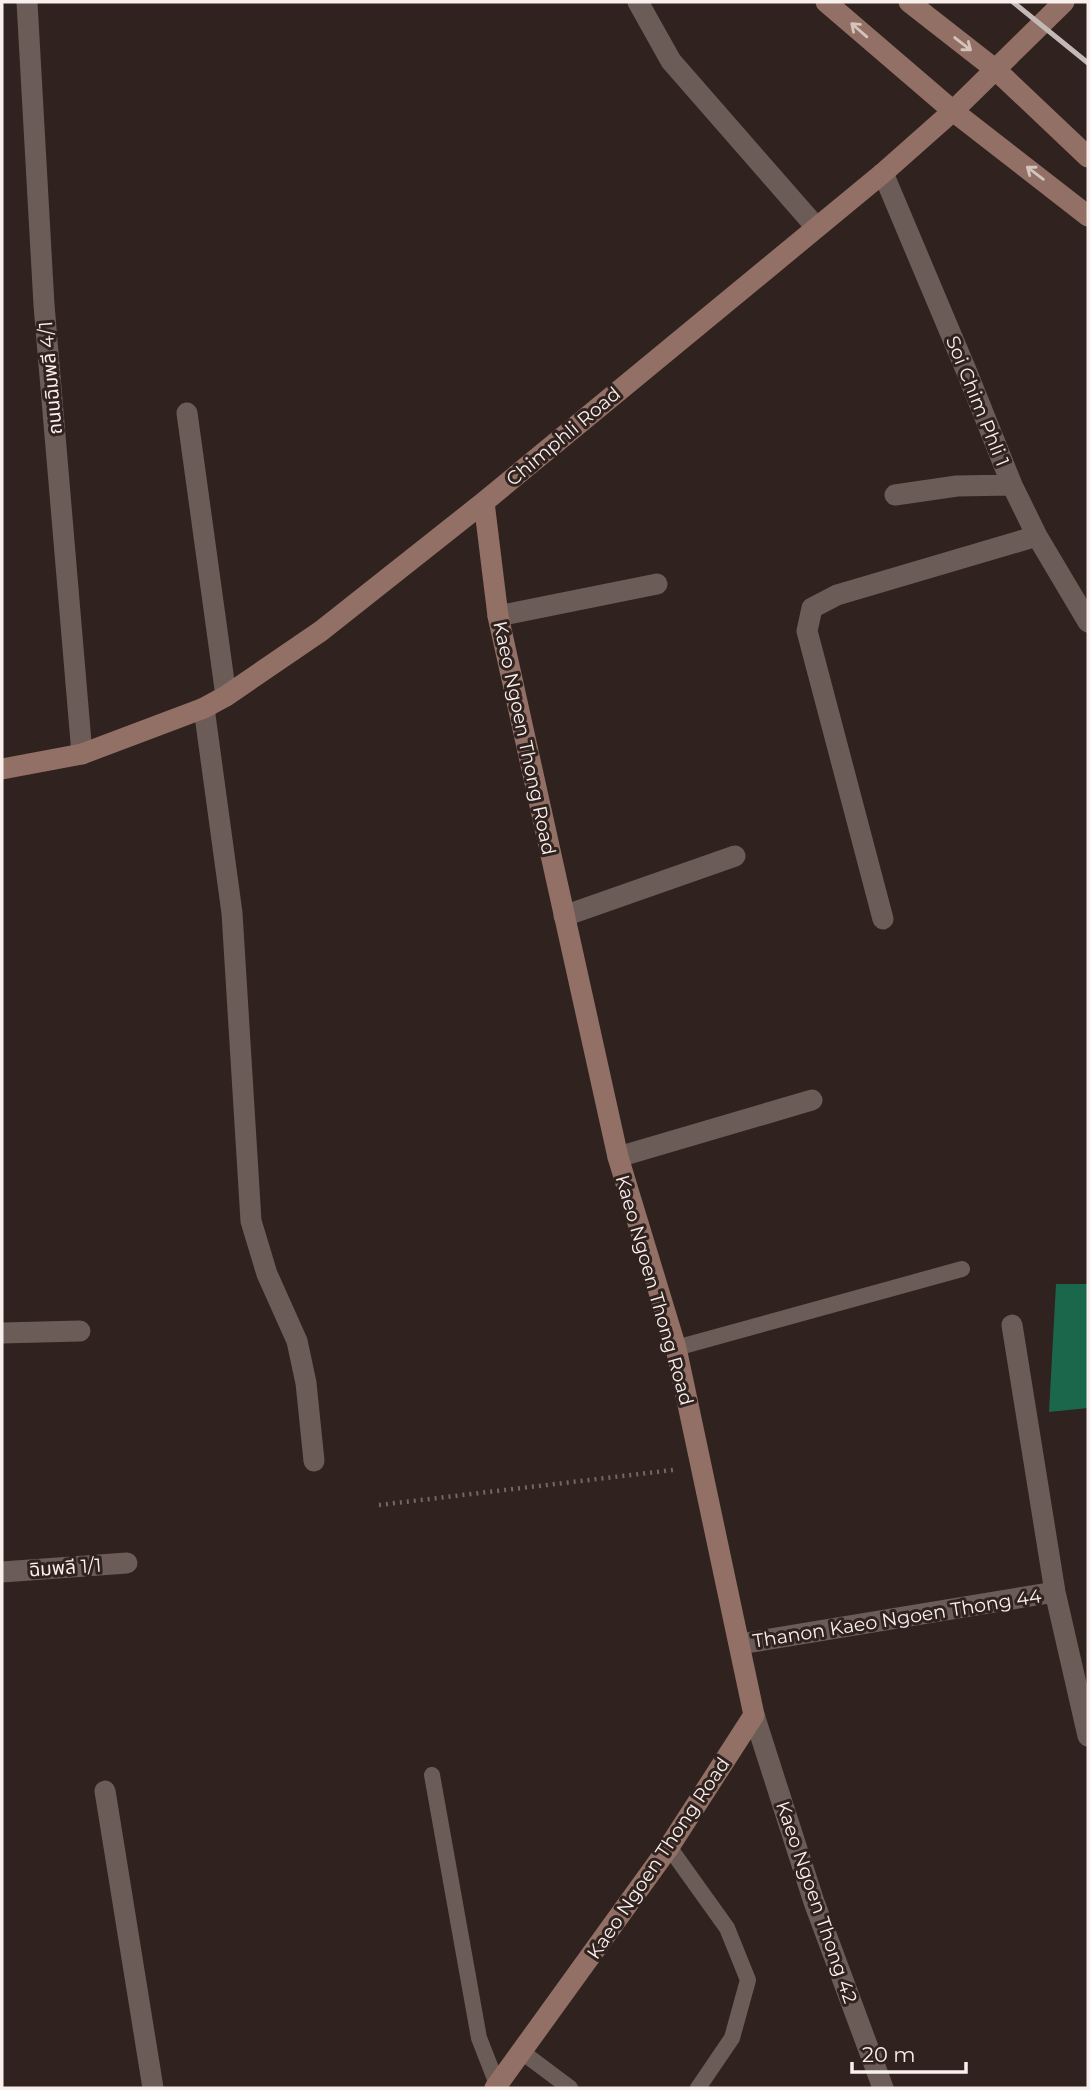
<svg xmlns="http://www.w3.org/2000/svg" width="1090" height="2090" font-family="Montserrat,'Noto Sans Thai',sans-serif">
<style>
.building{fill:#1b674c}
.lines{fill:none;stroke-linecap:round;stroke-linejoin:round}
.path{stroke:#746864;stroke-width:4.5;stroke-dasharray:2 5;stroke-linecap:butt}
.lane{stroke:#6c5c57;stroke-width:16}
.street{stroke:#6c5c57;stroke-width:21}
.secondary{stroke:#927065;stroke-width:21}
.rail{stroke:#c4b9b6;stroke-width:5}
.oneway{stroke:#d5c3bd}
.labels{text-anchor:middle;stroke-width:6;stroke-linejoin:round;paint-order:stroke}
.street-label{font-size:19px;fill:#f9efec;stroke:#30221e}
</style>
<rect width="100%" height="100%" fill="#30221e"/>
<path class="building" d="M 1056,1284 L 1088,1284 L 1088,1408 L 1049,1412 Z"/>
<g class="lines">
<path class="path" d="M 379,1505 L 673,1470"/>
<path class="lane" d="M 676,1348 L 962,1269
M 432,1775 L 479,2038 L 497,2084
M 669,1847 L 727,1928 L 748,1980 L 732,2038 L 698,2088
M 522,2052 L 570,2088"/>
<path class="street" d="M 27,2 L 44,305 L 82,754
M 638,2 L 671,61 L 816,227
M 883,173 L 966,370 L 1012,485 L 1037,536 L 1088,622
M 187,413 L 226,696
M 895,495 L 957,486 L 1012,485
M 498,616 L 657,584
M 204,708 L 232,913 L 251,1221 L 267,1274 L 297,1341 L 306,1383 L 314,1461
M 564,916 L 735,856
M 883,919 L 807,631 L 812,608 L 837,595 L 1037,536
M 618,1157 L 812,1100
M 1012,1325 L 1055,1592 L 1088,1736
M 2,1333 L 80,1331
M 2,1572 L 127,1563
M 740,1644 L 1055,1592
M 754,1715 L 814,1902 L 883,2088
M 105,1791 L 153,2088"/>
<path class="secondary" d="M 826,2 L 953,111 L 1088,216
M 909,2 L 996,70 L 1088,157
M 484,502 L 498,616 L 618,1157 L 676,1348 L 754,1715 L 669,1847 L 495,2088
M 2,769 L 82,754 L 204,708 L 226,696 L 321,631 L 484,502 L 883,173 L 953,111 L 1064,2"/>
<path class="rail" d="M 1013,2 L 1088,63"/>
</g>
<defs><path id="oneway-shaft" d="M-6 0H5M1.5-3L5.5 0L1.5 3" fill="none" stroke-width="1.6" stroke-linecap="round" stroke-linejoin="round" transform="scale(1.75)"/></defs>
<g class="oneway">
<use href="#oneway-shaft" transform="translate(859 30) rotate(-139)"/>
<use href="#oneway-shaft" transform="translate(963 44) rotate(38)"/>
<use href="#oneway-shaft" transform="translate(1035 173) rotate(-143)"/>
</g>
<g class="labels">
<g class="street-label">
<text transform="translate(50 378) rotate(-95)" y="7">ถนนฉิมพลี 4/1</text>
<text transform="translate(978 401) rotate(68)" y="7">Soi Chim Phli 1</text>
<text transform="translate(563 436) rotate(-40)" y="7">Chimphli Road</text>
<text transform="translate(525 738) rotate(78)" y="7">Kaeo Ngoen Thong Road</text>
<text transform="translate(655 1290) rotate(74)" y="7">Kaeo Ngoen Thong Road</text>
<text transform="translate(65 1567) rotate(-4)" y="7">ฉิมพลี 1/1</text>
<text transform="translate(897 1618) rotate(-9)" y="7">Thanon Kaeo Ngoen Thong 44</text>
<text transform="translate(658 1858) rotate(-56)" y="7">Kaeo Ngoen Thong Road</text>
<text transform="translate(817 1902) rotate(71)" y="7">Kaeo Ngoen Thong 42</text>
</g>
</g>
<rect width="1090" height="2090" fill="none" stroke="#f9efec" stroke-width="7"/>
<path d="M852 2062v10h114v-10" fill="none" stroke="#f9efec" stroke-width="3.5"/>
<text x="862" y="2062" font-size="21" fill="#f9efec" stroke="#30221e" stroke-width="5" paint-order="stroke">20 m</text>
</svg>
